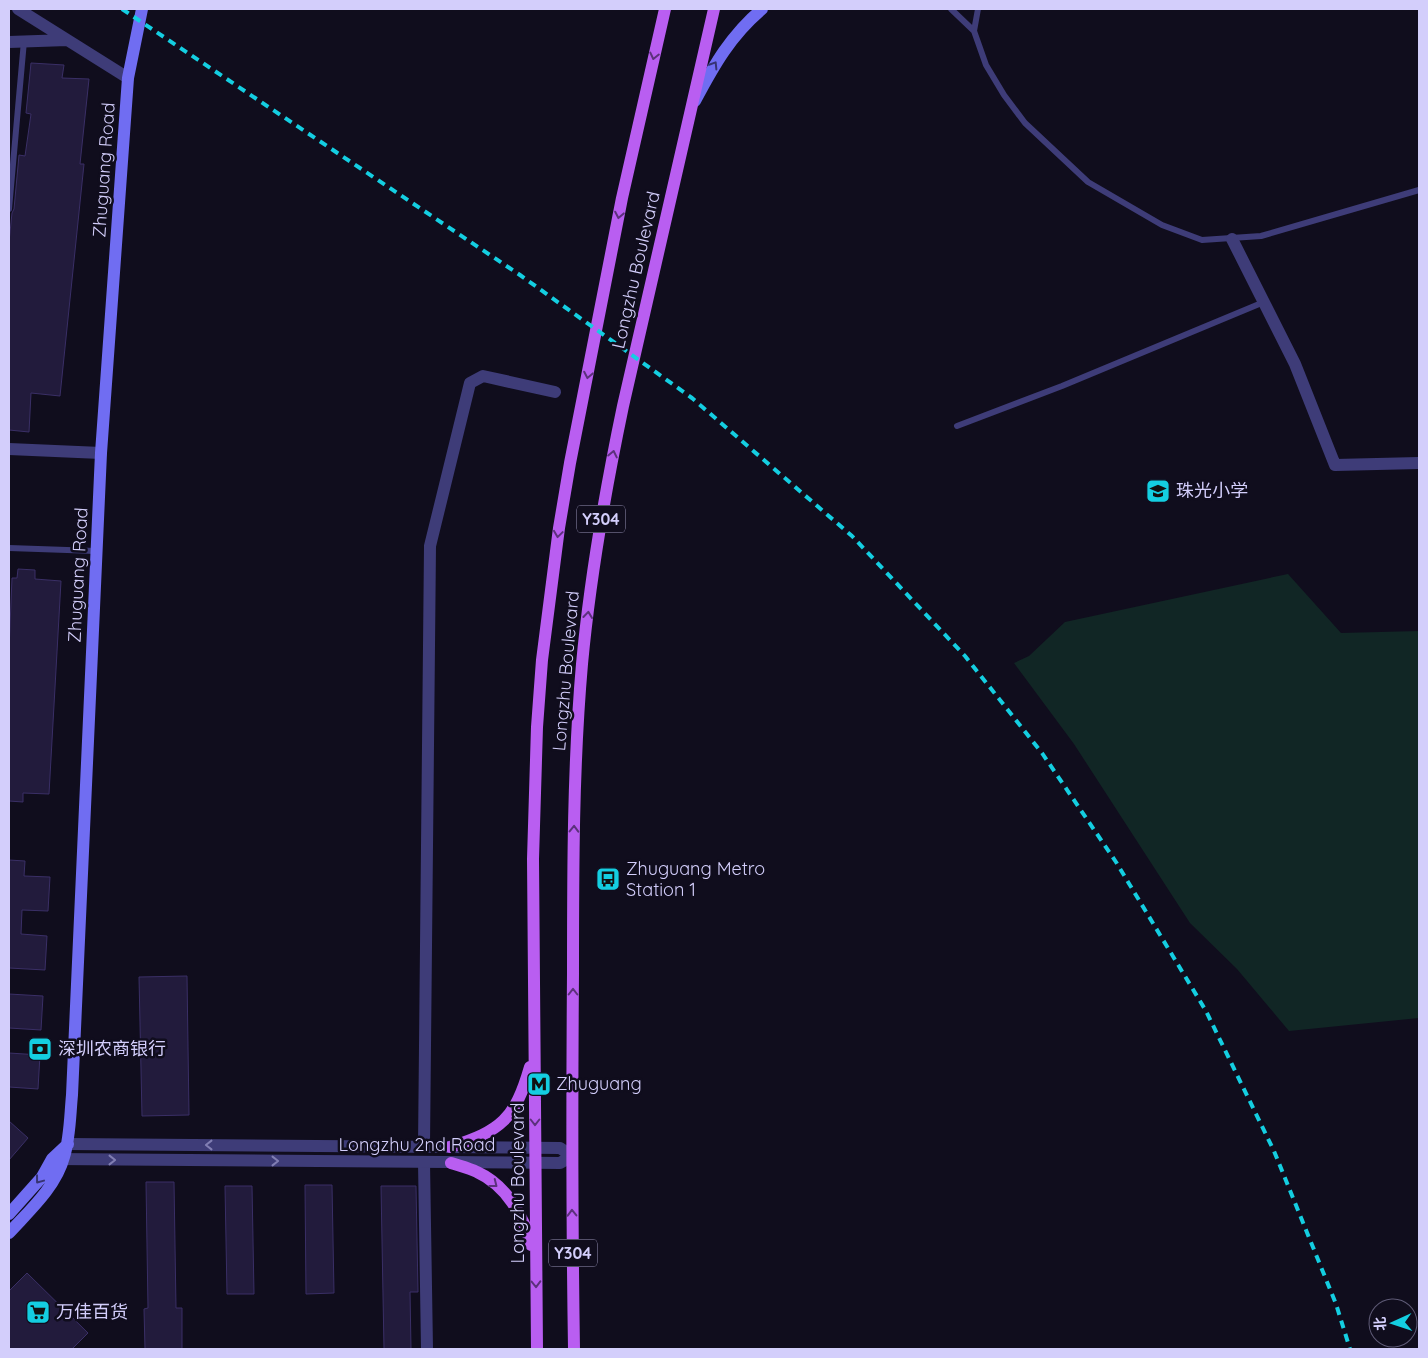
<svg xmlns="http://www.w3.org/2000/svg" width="1428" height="1358" font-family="Quicksand,'Noto Sans SC',sans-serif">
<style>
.green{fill:#112625}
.building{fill:#221b3c;stroke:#3a2f66}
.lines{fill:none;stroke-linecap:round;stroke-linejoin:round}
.service{stroke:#3e3c78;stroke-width:6}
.minor{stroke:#3e3c78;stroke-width:12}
.tertiary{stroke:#3e3c78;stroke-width:12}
.secondary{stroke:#706df2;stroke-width:12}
.primary{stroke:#b95ef1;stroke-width:12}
.rail{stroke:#14cee1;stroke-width:4;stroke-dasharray:8 6;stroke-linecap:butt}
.oneway{stroke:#5c317c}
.oneway2{stroke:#363372}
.oneway3{stroke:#817eb3}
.labels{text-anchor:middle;stroke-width:5;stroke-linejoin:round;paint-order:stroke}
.shield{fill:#100d1d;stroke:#9894b8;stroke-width:1}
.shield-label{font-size:16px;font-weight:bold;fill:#d3cefb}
.street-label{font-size:18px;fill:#d3cefb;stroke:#100d1d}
.poi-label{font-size:18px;fill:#d3cefb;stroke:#100d1d;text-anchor:start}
</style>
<rect width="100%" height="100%" fill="#100d1d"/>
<path class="green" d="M 1288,574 L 1341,633 L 1419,631 L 1419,1018 L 1289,1031 L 1237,969 L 1190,923 L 1074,744 L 1014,663 L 1029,656 L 1065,622 Z"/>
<path class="building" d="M 31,63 L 64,65 L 62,78 L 89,79 L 80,164 L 84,164 L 60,396 L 31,393 L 29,432 L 9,430 L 9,242 L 12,213 L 14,209 L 19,155 L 25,156 L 31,114 L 26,113 Z
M 18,569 L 35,570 L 35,579 L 61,581 L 49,794 L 23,793 L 23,802 L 9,801 L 9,650 L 12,578 L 17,578 Z
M 9,860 L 25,861 L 24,876 L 50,877 L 48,911 L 22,910 L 21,934 L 47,936 L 45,970 L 9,968 Z
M 187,976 L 189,1115 L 142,1116 L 139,977 Z
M 9,994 L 43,996 L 41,1030 L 9,1028 Z
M 9,1053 L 40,1055 L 38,1089 L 9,1087 Z
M 9,1121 L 28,1138 L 9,1160 Z
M 146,1182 L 174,1182 L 176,1308 L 182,1308 L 182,1349 L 145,1349 L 144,1309 L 148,1308 Z
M 305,1185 L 332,1185 L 334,1293 L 306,1294 Z
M 225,1186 L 252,1186 L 254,1294 L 227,1294 Z
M 381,1186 L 416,1186 L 418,1292 L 410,1292 L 411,1349 L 384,1349 Z
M 27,1273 L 88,1333 L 72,1349 L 9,1349 L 9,1291 Z"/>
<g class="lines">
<path class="service" d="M 951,9 L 974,31
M 978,9 L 974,31 L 986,65 L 1004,95 L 1025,123 L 1088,182 L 1162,225 L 1202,240 L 1261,236 L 1419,190
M 9,209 L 24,41
M 957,426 L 1062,386 L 1264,302
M 9,548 L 96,551"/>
<path class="minor" d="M 18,9 L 128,78
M 9,42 L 67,40
M 1232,239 L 1295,364 L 1335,465 L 1419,463
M 9,449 L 101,453
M 424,1146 L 430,546 L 470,383 L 483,376 L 555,392
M 424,1162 L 427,1349"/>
<path class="tertiary" d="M 54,1159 L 560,1163 L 572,1156 L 560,1148 L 68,1144"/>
<path class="secondary" d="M 695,101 C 714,65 731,35 762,9
M 9,1214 L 42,1177 L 52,1159 L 68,1144
M 9,1233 C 29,1211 56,1187 64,1157 C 70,1138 70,1116 72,1095 L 101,453 L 128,78 L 142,9"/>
<path class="primary" d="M 450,1147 C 501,1131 515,1119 530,1067
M 451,1163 C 460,1166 469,1168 477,1172 C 506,1185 524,1216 531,1245
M 537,1349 L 533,859 L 537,727 L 542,660 L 559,528 L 570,463 L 622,198 L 665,9
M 574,1349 C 572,1224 572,1099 573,973 C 573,870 573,767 582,664 C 590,578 605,492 623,406 L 714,9"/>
<path class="rail" d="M 122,9 L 520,275 L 692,398 L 852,536 L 965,656 L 1042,753 L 1116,862 L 1206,1011 L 1274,1151 L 1336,1304 L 1350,1349"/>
</g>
<defs><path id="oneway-chevron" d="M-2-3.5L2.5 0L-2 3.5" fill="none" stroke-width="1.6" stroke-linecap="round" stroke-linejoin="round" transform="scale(1.25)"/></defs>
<g class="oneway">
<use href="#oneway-chevron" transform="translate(654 56) rotate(103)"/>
<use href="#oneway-chevron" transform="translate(619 215) rotate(101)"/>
<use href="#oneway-chevron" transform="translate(588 375) rotate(101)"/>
<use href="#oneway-chevron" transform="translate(613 454) rotate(-78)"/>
<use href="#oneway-chevron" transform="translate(558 534) rotate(98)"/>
<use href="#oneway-chevron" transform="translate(588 615) rotate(-84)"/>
<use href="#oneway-chevron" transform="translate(574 829) rotate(-89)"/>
<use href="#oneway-chevron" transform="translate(573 992) rotate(-90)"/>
<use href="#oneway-chevron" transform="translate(535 1122) rotate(90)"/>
<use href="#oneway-chevron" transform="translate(494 1184) rotate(38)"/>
<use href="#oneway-chevron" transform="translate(572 1213) rotate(-91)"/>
<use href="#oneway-chevron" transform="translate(536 1284) rotate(89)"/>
</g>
<g class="oneway2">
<use href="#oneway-chevron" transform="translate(714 65) rotate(-58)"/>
<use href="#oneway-chevron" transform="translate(39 1180) rotate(127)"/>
</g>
<g class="oneway3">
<use href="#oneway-chevron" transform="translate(209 1145) rotate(-180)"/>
<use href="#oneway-chevron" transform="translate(112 1160)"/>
<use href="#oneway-chevron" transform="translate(275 1161)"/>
</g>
<defs>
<g id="school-square" transform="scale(1.25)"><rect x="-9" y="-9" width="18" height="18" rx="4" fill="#14cee1" stroke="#100d1d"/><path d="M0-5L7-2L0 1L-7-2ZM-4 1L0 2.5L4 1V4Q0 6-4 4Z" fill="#111"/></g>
<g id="bus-square" transform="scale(1.25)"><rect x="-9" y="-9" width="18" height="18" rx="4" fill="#14cee1" stroke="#100d1d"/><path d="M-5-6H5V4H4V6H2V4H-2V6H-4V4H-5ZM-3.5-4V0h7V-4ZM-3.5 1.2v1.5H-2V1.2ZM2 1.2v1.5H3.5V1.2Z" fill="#111"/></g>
<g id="bank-square" transform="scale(1.25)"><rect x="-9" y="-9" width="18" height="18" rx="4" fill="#14cee1" stroke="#100d1d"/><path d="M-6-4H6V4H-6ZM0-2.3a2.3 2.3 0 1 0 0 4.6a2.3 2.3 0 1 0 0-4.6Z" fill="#111"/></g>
<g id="metro-square" transform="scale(1.25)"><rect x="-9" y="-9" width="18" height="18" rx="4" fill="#14cee1" stroke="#100d1d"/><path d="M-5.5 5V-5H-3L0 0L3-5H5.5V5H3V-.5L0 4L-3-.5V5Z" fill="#111"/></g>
<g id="supermarket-square" transform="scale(1.25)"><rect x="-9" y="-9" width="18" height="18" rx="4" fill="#14cee1" stroke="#100d1d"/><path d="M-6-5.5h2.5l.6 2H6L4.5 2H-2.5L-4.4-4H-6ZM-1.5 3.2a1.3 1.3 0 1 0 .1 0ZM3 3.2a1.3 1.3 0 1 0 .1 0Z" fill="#111"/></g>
</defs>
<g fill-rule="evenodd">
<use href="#school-square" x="1158" y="491"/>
<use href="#bus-square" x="608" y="879"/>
<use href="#bank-square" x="40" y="1049"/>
<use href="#metro-square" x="539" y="1084"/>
<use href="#supermarket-square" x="38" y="1312"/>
</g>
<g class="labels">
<g class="shield">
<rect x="577" y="505.5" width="48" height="27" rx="4"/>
<rect x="549" y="1239.5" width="48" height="27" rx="4"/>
</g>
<g class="shield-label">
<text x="601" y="525">Y304</text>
<text x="573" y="1259">Y304</text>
</g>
<g class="street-label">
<text transform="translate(104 170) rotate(-86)" y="6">Zhuguang Road</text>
<text transform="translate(636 270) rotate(-77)" y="6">Longzhu Boulevard</text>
<text transform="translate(78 575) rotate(-87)" y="6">Zhuguang Road</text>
<text transform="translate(566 671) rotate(-85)" y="6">Longzhu Boulevard</text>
<text x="417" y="1151">Longzhu 2nd Road</text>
<text transform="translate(518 1183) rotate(-90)" y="6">Longzhu Boulevard</text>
</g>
<g class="poi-label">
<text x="1176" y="497">珠光小学</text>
<text x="626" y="875">Zhuguang Metro<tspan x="626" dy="21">Station 1</tspan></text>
<text x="58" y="1055">深圳农商银行</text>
<text x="556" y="1090">Zhuguang</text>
<text x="56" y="1318">万佳百货</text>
</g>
</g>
<rect width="1428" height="1358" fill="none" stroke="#d3cefb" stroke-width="20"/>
<g transform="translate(1393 1323) rotate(267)"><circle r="24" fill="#100d1d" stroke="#5e5a76"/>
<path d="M0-4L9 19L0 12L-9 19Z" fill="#14cee1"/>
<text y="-8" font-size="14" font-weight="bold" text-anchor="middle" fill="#d3cefb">北</text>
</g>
</svg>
